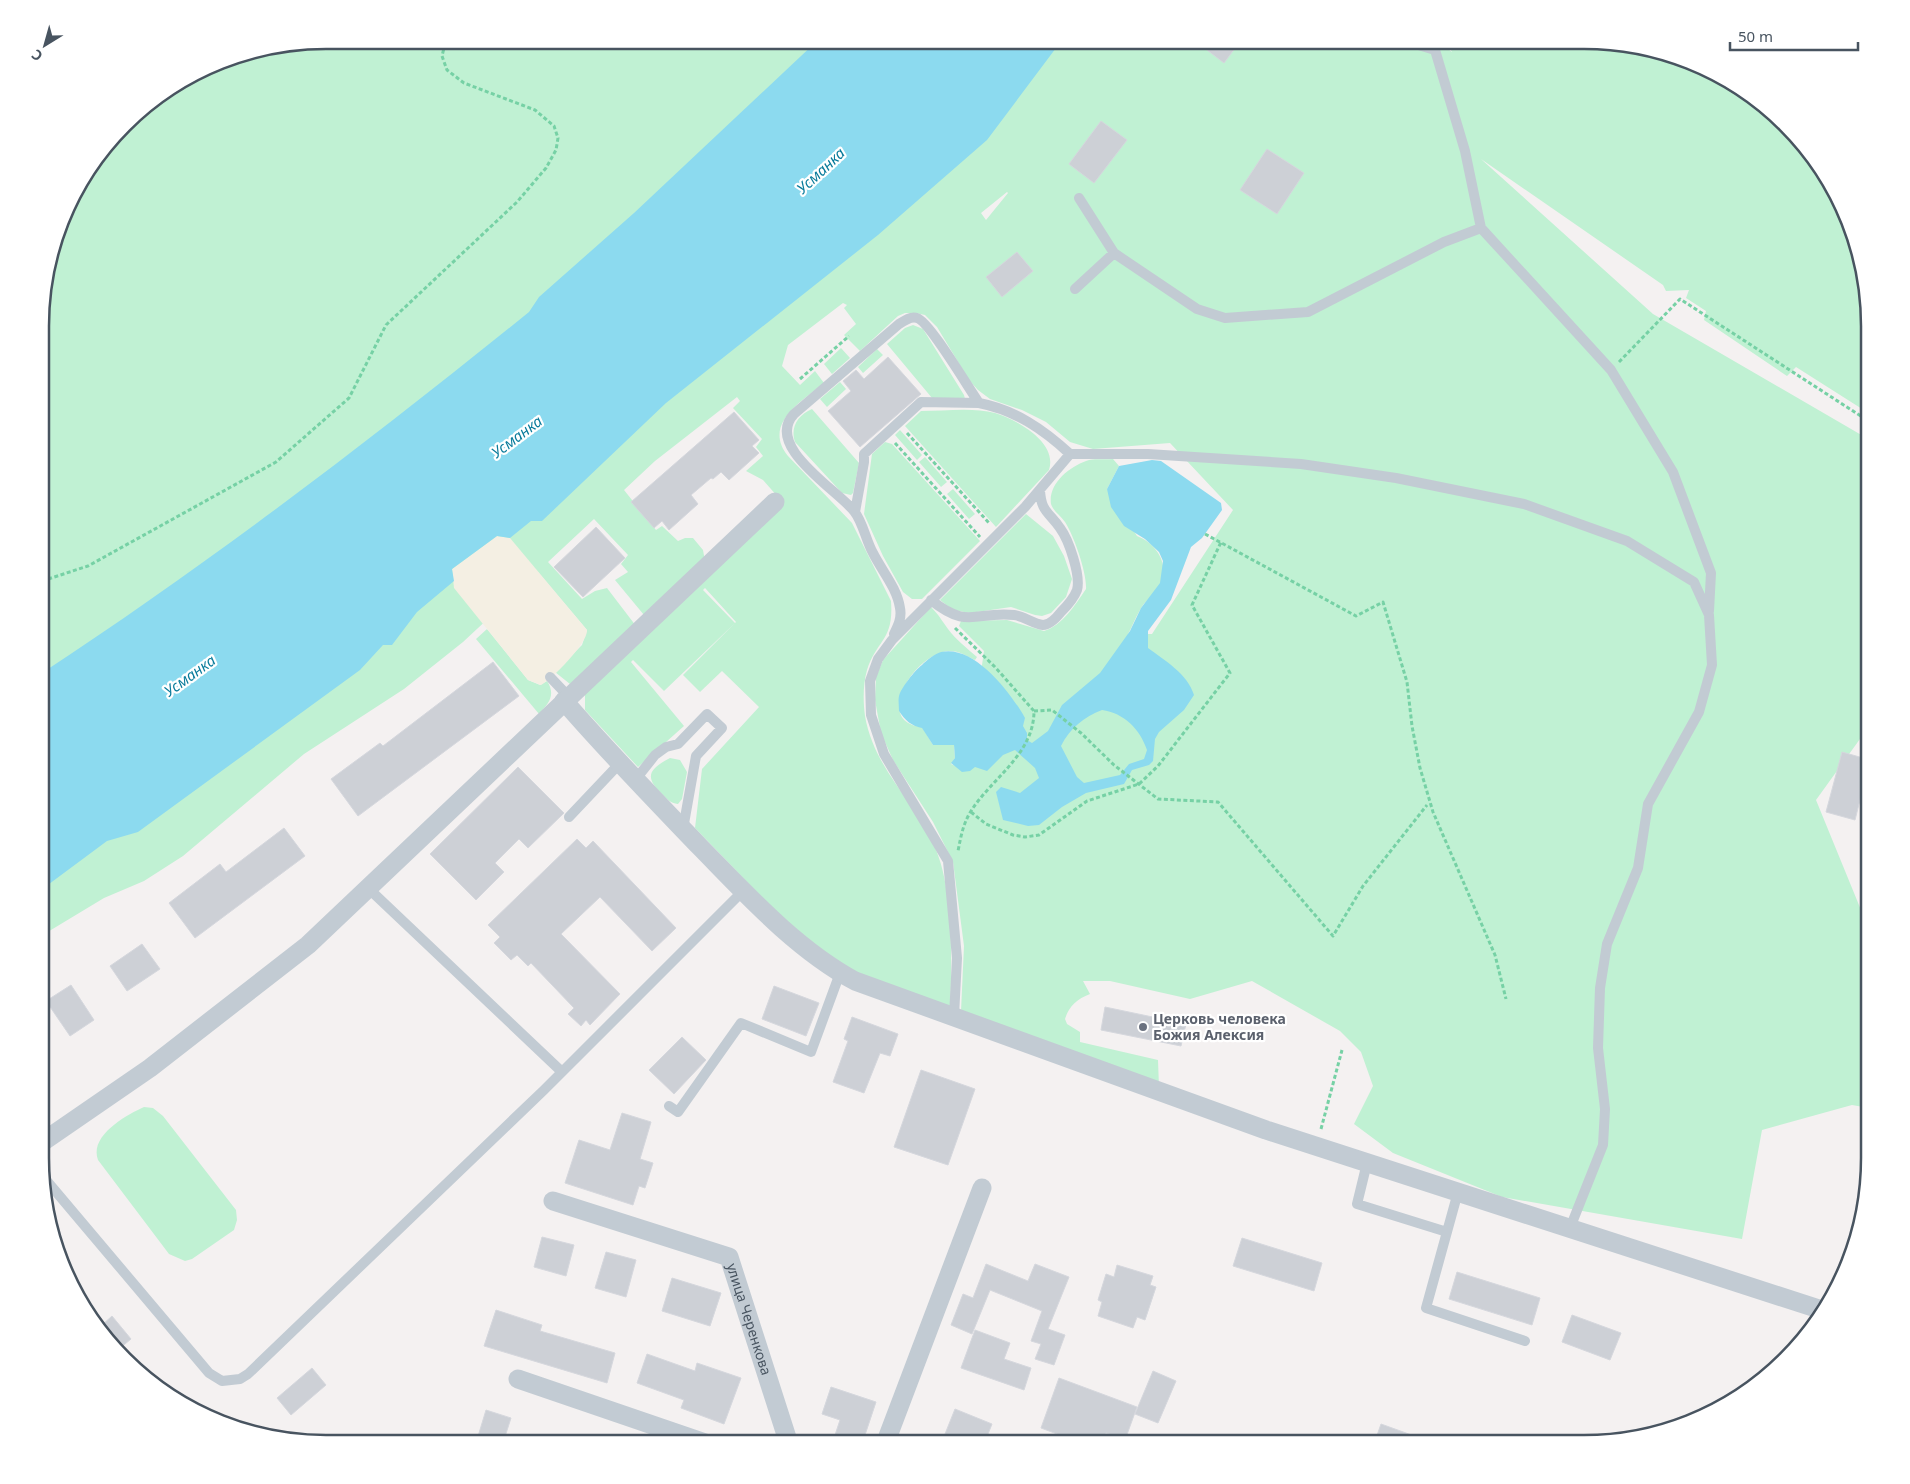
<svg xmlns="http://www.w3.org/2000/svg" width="1910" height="1484" font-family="'Noto Sans',sans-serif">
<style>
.green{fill:#c0f1d3;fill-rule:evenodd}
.sand{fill:#f4efe3}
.water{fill:#8cdaef;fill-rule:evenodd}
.building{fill:#cdd0d6;stroke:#d5d7dd}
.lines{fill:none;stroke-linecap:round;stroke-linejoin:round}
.path{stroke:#76d1a5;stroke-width:3;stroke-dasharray:4 2.5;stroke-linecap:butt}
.service{stroke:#c2cbd3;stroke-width:10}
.minor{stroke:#c2cbd3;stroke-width:19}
.worship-dot{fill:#6b7280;stroke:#fff;stroke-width:2}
.labels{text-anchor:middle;stroke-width:4.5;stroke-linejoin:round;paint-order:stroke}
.worship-label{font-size:14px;font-weight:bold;fill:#5b616d;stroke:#fff;text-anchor:start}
.street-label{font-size:14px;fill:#485460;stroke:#fff}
.water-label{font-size:15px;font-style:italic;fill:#097b9b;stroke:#fff}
.rim{fill:none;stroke:#485460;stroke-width:2.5}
</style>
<rect width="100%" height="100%" fill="#f4f1f1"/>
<path class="green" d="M 326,40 L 1437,41 L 1452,52 L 1446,41 L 1602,41 L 1694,62 L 1773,111 L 1822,167 L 1848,216 L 1870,326 L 1870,414 L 1796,367 L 1787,376 L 1704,320 L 1706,311 L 1686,298 L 1689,290 L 1666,291 L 1663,285 L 1481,159 L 1653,314 L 1870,440 L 1870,732 L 1865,732 L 1816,800 L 1870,932 L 1869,1108 L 1852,1105 L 1762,1130 L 1742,1239 L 1502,1197 L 1393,1153 L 1354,1124 L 1373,1086 L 1361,1052 L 1340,1031 L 1252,981 L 1190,999 L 1110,981 L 1083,981 L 1090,994 C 1077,999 1069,1006 1065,1019 L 1067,1024 L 1080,1032 L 1080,1042 L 1158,1060 L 1159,1087 L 961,1011 L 964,946 L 953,862 L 933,822 L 893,760 L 881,733 L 875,700 L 876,677 L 883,660 L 931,607 C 939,615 942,621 948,629 C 956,640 967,648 977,657 L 975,660 C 967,656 959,651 950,651 C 916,651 871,722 922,727 L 933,745 L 954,745 L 955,758 L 951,764 L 967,771 L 984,651 L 959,626 L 961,621 L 1007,620 L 1044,631 C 1063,625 1075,605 1086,589 C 1087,573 1074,536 1065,522 C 1061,516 1053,511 1051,504 C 1048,484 1069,467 1086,461 C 1094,458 1104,460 1113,459 L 1119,466 L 1107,489 L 1137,536 C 1158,544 1172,568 1158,589 C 1152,596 1144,602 1140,610 C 1135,618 1132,627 1128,634 L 1152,634 L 1233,510 L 1170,443 L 1093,449 L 1070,442 L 1046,422 L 1022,410 L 990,399 L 978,390 L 969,380 L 937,327 L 925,315 L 916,313 L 905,313 L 898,316 L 860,351 L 844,335 L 856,324 L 844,308 L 847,305 L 843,303 L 788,345 L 782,366 L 800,385 L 815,371 L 824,383 C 802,401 762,424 788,456 L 852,523 L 891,601 C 894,641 877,639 867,670 C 863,684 863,701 865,716 C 874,768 913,799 934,845 C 954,889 952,961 950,1010 L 856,972 L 832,959 L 777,913 L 695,828 L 702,769 L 759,707 L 722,671 L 700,692 L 683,675 L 736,622 L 705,588 L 703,590 L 735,623 L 664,691 L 633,660 L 631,662 L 684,726 L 638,767 L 585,710 L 585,694 L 778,497 L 763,480 L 746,471 L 763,456 L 756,447 L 762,439 L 733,408 L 740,401 L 737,397 L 655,461 L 624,490 L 656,530 L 662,526 L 678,541 L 685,538 L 693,538 L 703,550 L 705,561 L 644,615 L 615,580 L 628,572 L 621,564 L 628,555 L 594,519 L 548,562 L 582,599 L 595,591 L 607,588 L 636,626 L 570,684 L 555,672 L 582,645 L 587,630 L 538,572 L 463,642 L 404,689 L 304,754 L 183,856 L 144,881 L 104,898 L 41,936 L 42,288 L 78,183 L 138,111 L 234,55 ZM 1007,192 L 1008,193 L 986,220 L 981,213 Z
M 913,325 L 923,329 L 964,395 L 965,399 L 932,398 L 887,344 L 905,328 Z
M 841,348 L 850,358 L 832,374 L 824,364 Z
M 877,349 L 883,355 L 863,373 L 858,367 Z
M 840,382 L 846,389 L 827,407 L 820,399 Z
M 812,409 L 859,463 L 853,493 L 851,495 L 842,493 L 795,442 C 790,427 798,415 812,409 Z
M 921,411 C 944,411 973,407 995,413 C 1017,420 1058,442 1049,470 L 996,527 L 905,426 Z
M 900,430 L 922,455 L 917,460 L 895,435 Z
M 885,442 L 892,444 L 980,541 L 922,599 L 912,599 L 903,592 L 883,556 L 864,514 L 872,454 Z
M 925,457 L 947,482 L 941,487 L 919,462 Z
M 953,489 L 975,514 L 969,519 L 947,494 Z
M 1026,514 L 1053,536 L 1064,556 L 1072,579 L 1066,597 L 1051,613 L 1042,616 L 1035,615 L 1011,607 L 970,613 L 953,610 L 940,600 Z
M 487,629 L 528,680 L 540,685 L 547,681 C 556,695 549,703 539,714 L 476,639 Z
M 670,758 L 680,760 L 687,772 L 682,799 L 678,804 C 670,803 667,799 661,793 C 643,776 651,768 670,758 Z
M 144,1107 L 153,1108 L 163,1116 L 236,1210 L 237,1220 L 234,1230 L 192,1259 L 185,1261 L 169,1254 L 98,1160 C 89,1136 126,1115 144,1107 Z"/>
<path class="sand" d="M 497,536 L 510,538 L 587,630 C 588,643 552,679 541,685 L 528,680 L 454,588 L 452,569 Z"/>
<path class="water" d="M 818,40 L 1062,40 L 987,140 L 878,235 L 666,403 L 542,521 L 531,521 L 510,538 L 497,536 L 452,569 L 454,581 L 417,612 L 392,645 L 383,645 L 360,670 L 138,832 L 107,841 L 41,890 L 42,673 C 211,562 372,439 529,312 L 539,297 L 634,213 Z
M 1152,460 L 1161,461 L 1221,503 L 1222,510 L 1202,538 L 1191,547 L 1171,600 L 1148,631 L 1148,648 C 1164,660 1188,674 1194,695 L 1184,710 L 1159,732 L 1155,739 L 1153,761 L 1149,765 L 1132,770 L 1124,784 L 1086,793 L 1062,807 L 1039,825 L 1028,826 L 1003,820 L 996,792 L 1001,787 L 1020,793 L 1039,778 L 1035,768 L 1015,750 L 1003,755 L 987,771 L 975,767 L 970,771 L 962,772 L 951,763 L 955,758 L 954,745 L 933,745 L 922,728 C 911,726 905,720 899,711 C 899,706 898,700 899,696 C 901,688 915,670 922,665 C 927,660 934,654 941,652 C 974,644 1011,693 1025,718 L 1023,726 L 1027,733 L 1027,740 L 1032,743 L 1048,731 L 1062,705 L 1100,673 L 1130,631 L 1141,608 L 1160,583 L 1163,561 L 1159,552 L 1145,539 L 1124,526 L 1111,507 L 1107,489 L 1119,466 ZM 1102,710 C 1124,713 1140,729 1147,750 L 1144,759 L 1129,764 L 1120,775 L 1084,783 L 1077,777 L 1061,746 C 1070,728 1084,717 1102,710 Z"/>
<path class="building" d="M 1194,40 L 1241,40 L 1224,63 Z
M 1101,121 L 1127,140 L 1094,183 L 1069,164 Z
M 1267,149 L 1304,173 L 1277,214 L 1240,190 Z
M 1017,252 L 1033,271 L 1002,297 L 986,277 Z
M 888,357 L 921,394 L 860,447 L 828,411 L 851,391 L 843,381 L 856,370 L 864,379 Z
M 734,412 L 759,440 L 752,446 L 759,453 L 729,480 L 721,472 L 713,479 L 711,478 L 691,495 L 698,504 L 669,530 L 662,521 L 654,528 L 631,502 Z
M 596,527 L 625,558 L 583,597 L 554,567 Z
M 493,662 L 519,696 L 358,816 L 331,779 L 380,743 L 383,746 Z
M 1842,752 L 1870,760 L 1855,820 L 1826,812 Z
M 518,767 L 564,813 L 528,848 L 519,839 L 495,863 L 504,872 L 476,900 L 430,854 Z
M 284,828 L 305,856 L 195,938 L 169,903 L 220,864 L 226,872 Z
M 577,839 L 586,848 L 593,841 L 676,928 L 652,951 L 600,897 L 561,934 L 620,994 L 590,1025 L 586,1020 L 581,1026 L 568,1014 L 574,1008 L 531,963 L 528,966 L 517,955 L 511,960 L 494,943 L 500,937 L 488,925 Z
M 142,944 L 160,969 L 127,991 L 110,966 Z
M 71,985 L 94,1020 L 70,1036 L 46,1001 Z
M 774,986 L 819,1003 L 806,1036 L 762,1019 Z
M 1105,1007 L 1186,1024 L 1181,1046 L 1101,1030 Z
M 852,1017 L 898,1034 L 890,1056 L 880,1053 L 864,1093 L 833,1082 L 848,1041 L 844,1039 Z
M 682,1037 L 706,1060 L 674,1094 L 649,1070 Z
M 921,1070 L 975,1089 L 948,1165 L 894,1147 Z
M 622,1113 L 651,1122 L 640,1159 L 653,1163 L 645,1188 L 639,1186 L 633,1205 L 565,1183 L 579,1140 L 610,1150 Z
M 542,1237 L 574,1245 L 566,1276 L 534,1267 Z
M 1242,1238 L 1322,1263 L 1314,1291 L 1233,1266 Z
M 606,1252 L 636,1260 L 626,1297 L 595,1288 Z
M 986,1264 L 1028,1281 L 1035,1264 L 1069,1277 L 1048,1329 L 1065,1335 L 1054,1365 L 1035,1359 L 1041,1344 L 1031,1341 L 1042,1311 L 990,1290 L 972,1334 L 951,1325 L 963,1294 L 973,1298 Z
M 1117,1265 L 1153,1276 L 1150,1285 L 1156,1287 L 1145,1320 L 1137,1317 L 1133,1328 L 1098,1316 L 1102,1302 L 1098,1300 L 1106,1274 L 1114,1277 Z
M 1457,1272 L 1540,1298 L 1532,1325 L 1449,1299 Z
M 672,1278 L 721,1293 L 710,1326 L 662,1311 Z
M 496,1310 L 542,1325 L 540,1331 L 615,1353 L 607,1383 L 484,1346 Z
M 1572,1315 L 1621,1333 L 1610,1360 L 1562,1342 Z
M 112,1316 L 131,1339 L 119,1349 L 101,1326 Z
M 975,1330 L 1010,1343 L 1004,1359 L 1031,1368 L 1024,1390 L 961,1368 Z
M 647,1354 L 695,1371 L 697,1363 L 741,1378 L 724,1424 L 681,1408 L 684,1400 L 637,1383 Z
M 312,1368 L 326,1385 L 291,1415 L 277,1398 Z
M 1153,1371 L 1176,1381 L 1158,1423 L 1135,1414 Z
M 1059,1378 L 1137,1407 L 1125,1440 L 1106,1433 L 1102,1444 L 1084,1444 L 1041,1428 Z
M 831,1387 L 876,1402 L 862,1444 L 832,1444 L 840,1420 L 822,1414 Z
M 955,1409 L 992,1424 L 984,1444 L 941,1444 Z
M 486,1410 L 511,1418 L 503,1443 L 476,1443 Z
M 1381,1424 L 1431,1442 L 1431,1444 L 1374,1444 Z"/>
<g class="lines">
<path class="path" d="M 1619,362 L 1680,299 L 1870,422
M 800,379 L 849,336
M 907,433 L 990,524
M 895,443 L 980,537
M 1205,534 L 1356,616 L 1383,602 L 1407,682 L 1412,726 L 1420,768 L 1433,812 L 1495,955 L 1506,999
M 42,581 L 88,566 L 276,462 L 349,398 L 386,325 L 517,202 L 546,168 L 556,150 L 558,138 L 554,126 L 535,110 L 464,83 L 447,70 L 442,56 L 446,40
M 955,628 L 995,667 L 1034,711 C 1034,754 992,778 971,811 C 963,824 961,836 958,851
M 1034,711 L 1052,710 L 1081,733 L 1114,765 L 1158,799 L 1218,802 L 1333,936 L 1363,886 L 1427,805
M 971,812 L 986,824 L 1013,835 L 1025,837 L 1039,835 L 1087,801 L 1139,784 L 1158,766 L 1230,673 L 1192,605 L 1221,542
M 1321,1129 L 1342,1050"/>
<path class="service" d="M 1405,41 L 1435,50 L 1465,151 L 1481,228 L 1611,370 L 1673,472 L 1711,573 L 1709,611
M 1079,198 L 1114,253 L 1197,309 L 1225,318 L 1308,312 L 1444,242 L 1481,228
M 1075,289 L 1114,253
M 855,512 L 864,462 L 864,454 L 921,402 L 979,403
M 931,600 C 968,630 975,611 1014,615 C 1024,616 1033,624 1043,625 C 1050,625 1057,617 1061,612 C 1067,606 1074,598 1077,590 C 1081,576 1069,540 1060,528 C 1049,512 1041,512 1040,490
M 894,634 C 898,626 902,618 900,608 C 897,588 882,571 873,553 C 866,541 863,522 854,511 C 836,489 764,446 794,414 L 899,324 C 905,320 911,316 917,318 C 929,321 969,389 979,403 C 1015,410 1043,429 1070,454
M 550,677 L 569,697
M 636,779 L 655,755 L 666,747 L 678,744 L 707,714 L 722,728 L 696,756 L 683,829
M 569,817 L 621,762
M 368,888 L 561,1071
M 954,1016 L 957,958 L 948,861 L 884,754 L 871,715 L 870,681 L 878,659 L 892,640 L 1025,507 L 1070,454 L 1148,454 L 1301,464 L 1396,478 L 1524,504 L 1627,541 L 1694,582 L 1709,615 L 1712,665 L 1699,712 L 1648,804 L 1638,868 L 1607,944 L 1600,988 L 1598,1048 L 1605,1109 L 1603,1145 L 1570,1228
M 669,1106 L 678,1112 L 741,1023 L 811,1052 L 840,973
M 1367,1163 L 1357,1204 L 1447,1232
M 41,1174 L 209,1373 L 222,1381 L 240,1379 L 248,1374 L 544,1090 L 743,891
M 1458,1192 L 1426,1308 L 1525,1341"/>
<g class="minor">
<path d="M 564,701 C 608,752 655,800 701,848 C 748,896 796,949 855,981 L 1266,1130 L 1822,1310"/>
<path d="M 41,1143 L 150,1068 L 308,945 L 775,502"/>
<path id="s1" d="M 553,1201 L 729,1257 L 789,1444"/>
<path d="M 518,1379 L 708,1444"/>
<path d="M 885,1444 L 982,1188"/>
</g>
</g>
<circle class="worship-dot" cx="1143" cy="1027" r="5"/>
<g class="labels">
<g class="worship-label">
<text x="1153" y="1024">Церковь человека<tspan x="1153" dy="16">Божия Алексия</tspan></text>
</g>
<g class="street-label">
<text dy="5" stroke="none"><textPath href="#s1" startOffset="250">улица Черенкова</textPath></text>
</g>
<g class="water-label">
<text transform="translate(821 171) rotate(-43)" y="5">Усманка</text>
<text transform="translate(517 437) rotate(-37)" y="5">Усманка</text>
<text transform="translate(190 676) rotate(-36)" y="5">Усманка</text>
</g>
</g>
<path d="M0 0H1910V1484H0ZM326 49H1584A277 277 0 0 1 1861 326V1158A277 277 0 0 1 1584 1435H326A277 277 0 0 1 49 1158V326A277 277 0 0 1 326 49Z" fill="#fff" fill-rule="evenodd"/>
<path class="rim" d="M326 49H1584A277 277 0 0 1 1861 326V1158A277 277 0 0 1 1584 1435H326A277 277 0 0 1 49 1158V326A277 277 0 0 1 326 49Z"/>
<g transform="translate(45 45) rotate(217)" stroke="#ffffff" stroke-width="4" paint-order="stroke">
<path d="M0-4L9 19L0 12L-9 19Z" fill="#485460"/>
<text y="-8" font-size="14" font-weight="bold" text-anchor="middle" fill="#485460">С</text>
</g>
<path d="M1730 42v8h128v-8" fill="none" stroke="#485460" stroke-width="2.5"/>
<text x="1738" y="42" font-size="15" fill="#485460" stroke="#ffffff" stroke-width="4" paint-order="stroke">50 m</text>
</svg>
